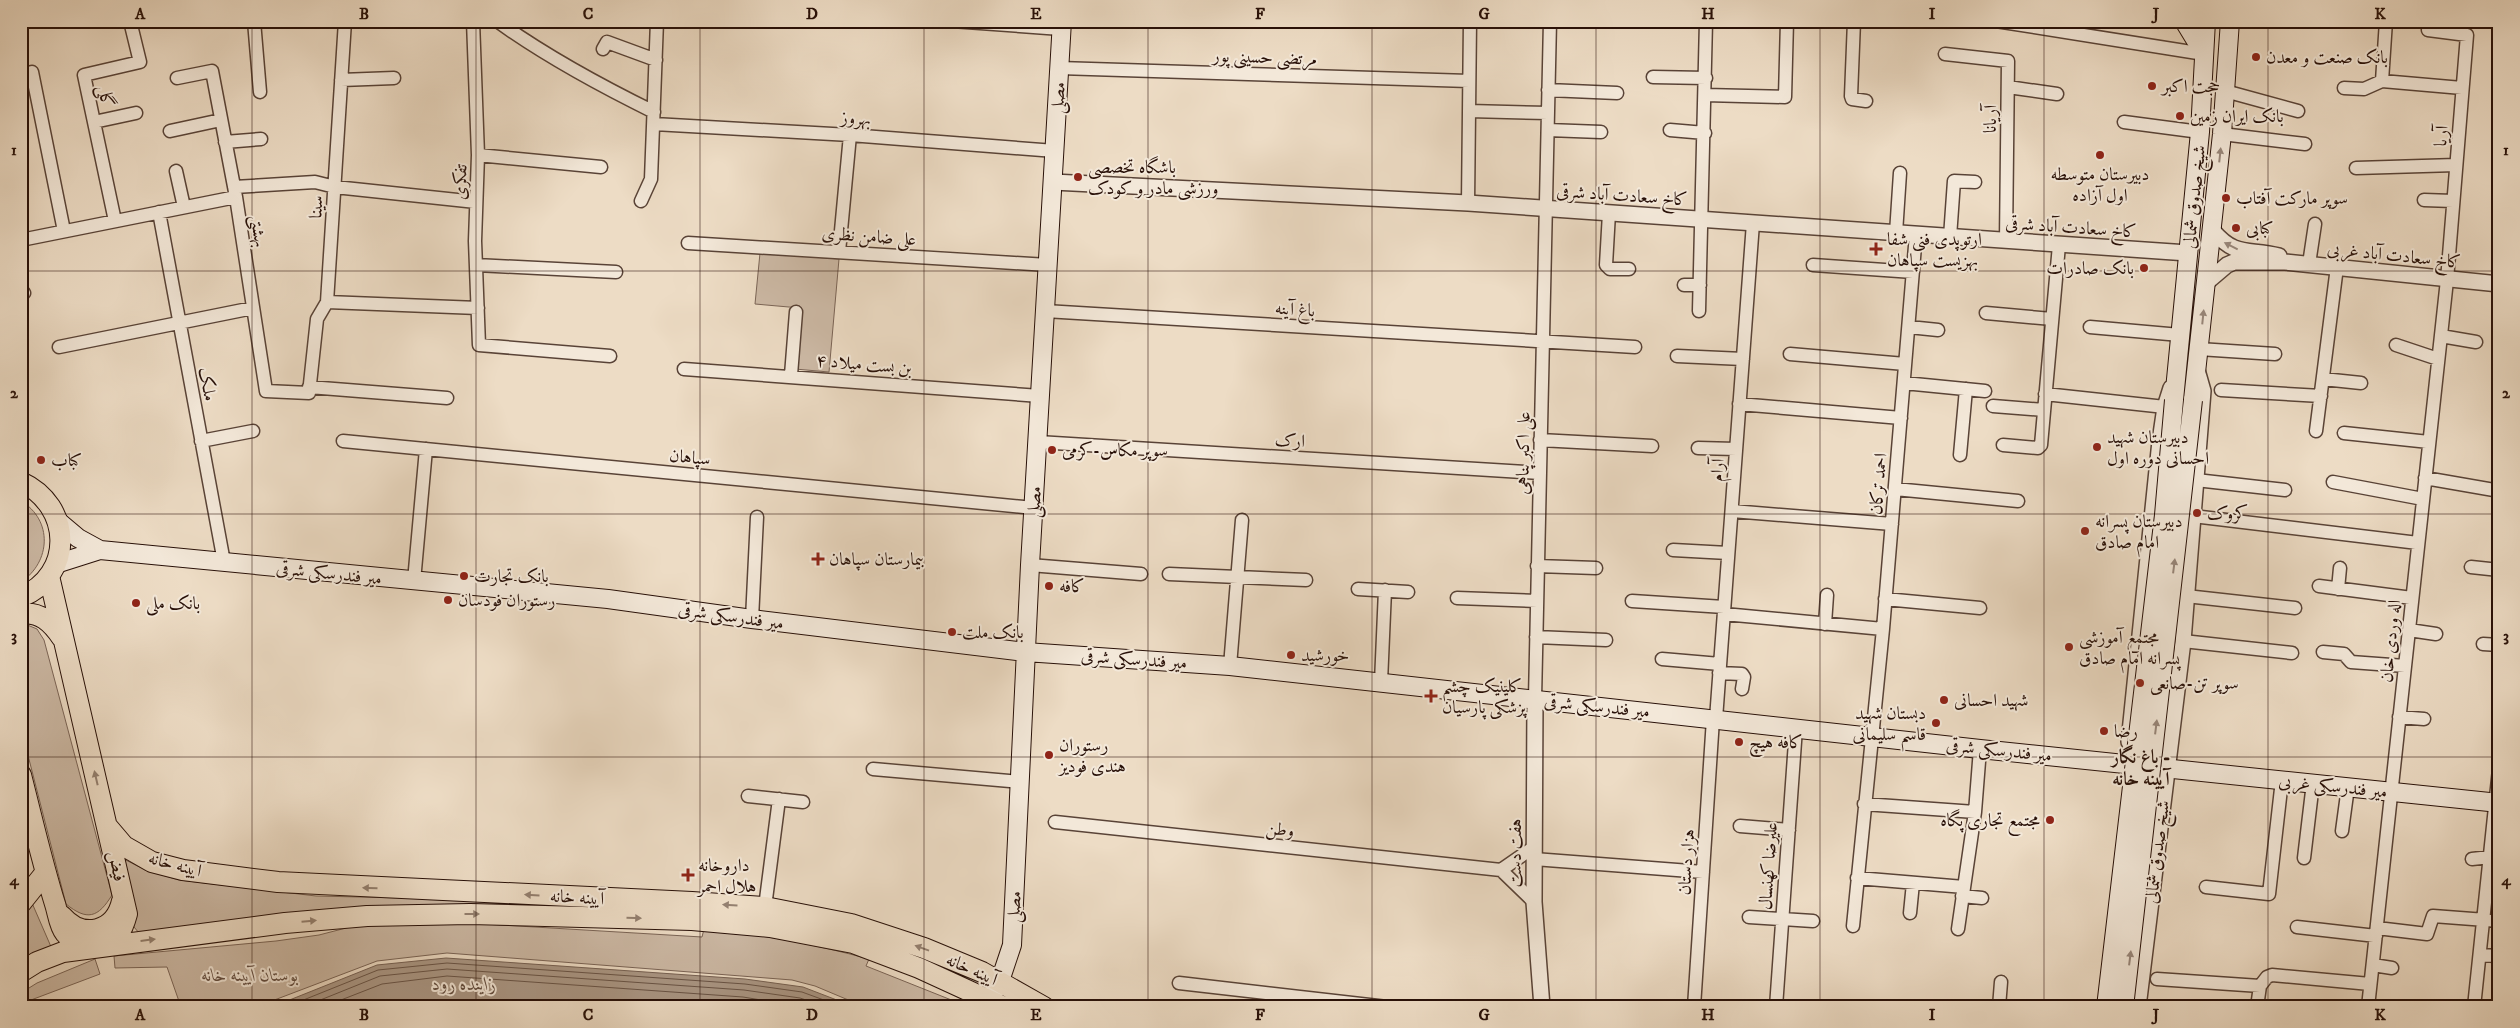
<svg xmlns="http://www.w3.org/2000/svg" width="2520" height="1028" font-family="'IM FELL DW Pica',Amiri,serif">
<style>
.green{fill:#ccb9a5;stroke:#7a6456}
.water{fill:#aa9785;stroke:#766153}
.lines{fill:none;stroke-linecap:round;stroke-linejoin:round}
.shore{stroke:#695446;stroke-width:1}
.minor-casing{stroke:#594337;stroke-width:15}
.tertiary-casing{stroke:#594337;stroke-width:18}
.secondary-casing{stroke:#281008;stroke-width:20}
.primary-casing{stroke:#281008;stroke-width:22}
.minor{stroke:#f3e8d9;stroke-width:12}
.tertiary{stroke:#f3e8d9;stroke-width:15}
.secondary{stroke:#f3e8d9;stroke-width:18}
.primary{stroke:#eddcc5;stroke-width:20}
.secondary-bridge-casing{stroke:#281008;stroke-width:20;stroke-linecap:butt}
.secondary-bridge{stroke:#f3e8d9;stroke-width:18}
.oneway{fill:#98877b}
.oneway2{fill:#948070}
.grid{fill:none;stroke:#281008;stroke-width:1;stroke-opacity:0.55}
.poi-dot{fill:#8f2418;stroke:#f3e8d9;stroke-width:2}
.labels{text-anchor:middle;stroke-width:4;stroke-linejoin:round;paint-order:stroke}
.street-label{font-size:18px;fill:#281008;stroke:#f3e8d9}
.poi-label{font-size:18px;fill:#281008;stroke:#f3e8d9;text-anchor:start}
.park-label{font-size:18px;font-style:italic;fill:#614b3f;stroke:#f3e8d9}
.neighbourhood-label{font-size:19px;font-weight:bold;fill:#281008;stroke:#f3e8d9}
.water-label{font-size:19px;font-style:italic;fill:#624d40;stroke:#f3e8d9}
.neatline{fill:none;stroke:#281008;stroke-width:2}
.grid-label{font-size:16px;text-anchor:middle;font-weight:bold;fill:#281008}
</style>
<rect width="100%" height="100%" fill="#eddcc5"/>
<filter id="stains"><feTurbulence type="fractalNoise" baseFrequency=".004" numOctaves="4"/><feColorMatrix values="0 0 0 0 .2 0 0 0 0 .09 0 0 0 0 .02 0 0 0 .5 -.17"/></filter>
<radialGradient id="worn" r=".72"><stop offset=".6" stop-color="#630" stop-opacity="0"/><stop offset="1" stop-color="#630" stop-opacity=".3"/></radialGradient>
<path class="green" d="M 760,253 L 839,259 L 829,372 L 795,369 L 800,308 L 755,304 Z
M 21,501 C 53,520 51,562 21,582 Z
M 25,624 L 37,629 L 44,640 L 112,895 C 98,918 87,921 66,904 L 21,728 L 21,626 Z
M 120,857 L 145,870 L 179,880 L 316,896 L 491,900 L 665,907 L 859,933 L 963,971 L 965,976 L 871,943 L 680,914 L 139,933 L 134,927 Z
M 32,903 L 52,949 L 21,963 L 21,914 Z
M 373,921 L 484,924 L 702,937 L 704,929 C 760,934 814,944 869,959 L 866,966 L 969,1007 L 865,1007 L 815,986 L 792,980 L 447,953 L 377,961 L 256,1007 L 181,1007 L 167,967 L 115,968 L 114,956 L 276,941 L 319,935 Z
M 95,959 L 100,974 L 31,1000 L 21,1006 L 21,993 L 37,983 Z"/>
<path class="water" d="M 446,958 L 745,979 L 803,987 L 855,1007 L 272,1007 L 377,965 Z"/>
<g class="lines">
<path class="shore" d="M 286,1007 L 378,970 L 447,963 L 745,984 L 802,992 L 843,1007
M 303,1007 L 380,976 L 447,969 L 744,990 L 800,998 L 827,1007
M 323,1007 L 382,984 L 447,976 L 743,997 L 803,1007"/>
<g class="minor-casing">
<path id="minor" d="M 254,21 L 260,92
M 473,21 L 478,155 L 475,241 L 479,345 L 610,356
M 497,21 C 547,57 599,85 654,112
M 952,21 L 1061,29
M 1854,21 L 1851,96 L 1852,99 L 1866,101
M 1996,21 L 2204,54
M 603,49 L 607,42 L 656,60
M 1945,54 L 2008,61 L 2006,241
M 1059,68 L 1469,81
M 21,75 L 32,72 L 64,231
M 1653,77 L 1706,78
M 177,78 L 212,71 L 236,197 L 266,391 L 309,393 L 317,319 L 327,302 L 345,21
M 341,80 L 394,78
M 2382,81 L 2386,21
M 2008,87 L 2057,94
M 2344,88 L 2364,89 L 2382,81 L 2462,88
M 1548,90 L 1617,93
M 2225,91 L 2298,111
M 1705,95 L 1785,97 L 1787,21
M 1469,111 L 1548,113
M 94,122 L 136,113
M 2124,122 L 2200,132
M 654,124 L 850,135 L 1055,151
M 1548,130 L 1601,132
M 1670,130 L 1705,133
M 170,131 L 221,120
M 2222,134 L 2305,144
M 225,142 L 261,139
M 478,155 L 601,167
M 2356,168 L 2456,165
M 176,171 L 184,207
M 234,187 L 315,182 L 335,187 L 476,202
M 2424,200 L 2453,201
M 641,201 L 651,179 L 657,21
M 1468,203 L 1470,21
M 159,212 L 224,562
M 1609,213 L 1606,265 L 1610,269 L 1629,269
M 115,221 L 84,75 L 140,62 L 130,21
M 1896,233 L 1900,173
M 1950,237 L 1954,181 L 1975,182
M 21,240 L 236,197
M 688,243 L 1048,265
M 839,252 L 850,135
M 2309,264 L 2315,224
M 476,265 L 616,272
M 1813,265 L 1913,272
M 1684,285 L 1700,285
M 21,294 L 24,293
M 327,302 L 478,308
M 1045,311 L 1635,347
M 1699,311 L 1706,21
M 1986,313 L 2052,319
M 1909,327 L 1938,330
M 2090,327 L 2180,335
M 2441,336 L 2476,342
M 2396,345 L 2438,359
M 59,347 L 253,308
M 2199,349 L 2275,354
M 1790,354 L 1905,364
M 1677,356 L 1743,359
M 684,369 L 1040,396
M 791,375 L 796,312
M 2323,379 L 2361,383
M 1904,383 L 1985,391
M 309,387 L 447,398
M 2221,390 L 2321,396
M 2045,394 L 2165,407
M 1739,404 L 1901,418
M 1993,406 L 2044,410
M 2316,431 L 2337,267
M 2344,433 L 2429,442
M 1540,440 L 1652,446
M 201,441 L 253,431
M 343,441 L 1034,508
M 1038,442 L 1540,473
M 2003,445 L 2038,448 L 2041,445 L 2059,245
M 1698,448 L 1736,449
M 1960,455 L 1966,389
M 2425,478 L 2494,490
M 2196,480 L 2285,490
M 2333,482 L 2423,499
M 1895,489 L 2018,501
M 1732,511 L 1892,524
M 2193,516 L 2418,543
M 1673,550 L 1728,553
M 1030,565 L 1141,574
M 1537,566 L 1596,568
M 2471,567 L 2499,570
M 1169,574 L 1306,580
M 414,581 L 426,449
M 2319,586 L 2412,598
M 1358,589 L 1408,592
M 2338,589 L 2340,568
M 2186,596 L 2295,608
M 1457,598 L 1537,601
M 1885,599 L 1980,608
M 1632,601 L 1724,607
M 1724,614 L 1883,629
M 752,619 L 757,517
M 1825,624 L 1827,595
M 2409,630 L 2436,634
M 1536,637 L 1606,640
M 2183,641 L 2292,653
M 2483,644 L 2499,645
M 2323,652 L 2344,654 L 2351,662 L 2405,666
M 1662,659 L 1720,664
M 1230,666 L 1242,520
M 1719,673 L 1742,674 L 1744,677 L 1742,689
M 1381,682 L 1385,590
M 1535,699 L 1550,21
M 2399,717 L 2424,719
M 1716,719 L 1753,223
M 873,769 L 1020,782
M 748,796 L 803,802
M 1864,804 L 1975,812
M 1055,822 L 1501,870
M 1740,826 L 1789,830
M 2342,831 L 2348,787
M 1534,847 L 1501,870 L 1534,902
M 2304,858 L 2313,783
M 1534,859 L 1703,872
M 2472,859 L 2490,857
M 1857,878 L 1964,887
M 2206,887 L 2269,894 L 2282,780
M 1962,896 L 1982,898
M 765,907 L 779,799
M 1910,913 L 1913,883
M 1749,917 L 1813,921
M 1853,926 L 1883,629 L 1916,234
M 2297,927 L 2376,936
M 2377,928 L 2427,934 L 2433,916 L 2499,921
M 1958,929 L 1975,812 L 1980,749
M 2480,955 L 2499,956
M 2373,965 L 2392,968
M 2157,979 L 2260,986 L 2267,977 L 2272,975 L 2370,984
M 1179,983 L 1387,1007
M 1694,1007 L 1713,719
M 1776,1007 L 1796,728
M 1873,1007 L 1876,1007
M 1999,1007 L 2001,982
M 2257,1007 L 2260,986
M 2368,1007 L 2447,280 L 2467,35 L 2428,30
M 2474,1007 L 2499,769"/>
</g>
<g class="tertiary-casing">
<path id="tertiary" d="M 1053,182 L 1468,203 L 2188,253
M 2213,231 C 2236,258 2249,248 2279,256
M 2207,282 L 2227,265 L 2234,262 L 2285,262 L 2499,284
M 1535,699 L 1534,902 L 1542,1007
M 2129,742 L 2160,441 L 2165,407 L 2171,388
M 2138,1007 L 2183,641 L 2203,391 L 2197,370"/>
</g>
<g class="secondary-casing">
<path id="secondary" d="M 2184,21 L 2204,54
M 2174,400 L 2200,132 L 2206,21
M 2193,400 L 2222,134 L 2230,21
M 59,522 L 78,538 L 100,550 L 608,599 L 752,619 L 1025,652 L 1230,666 L 1980,749 L 2499,803
M 56,564 L 100,550
M 993,994 L 1000,981 L 1012,945 L 1030,565 L 1062,21"/>
</g>
<g class="primary-casing">
<path id="primary" d="M 21,482 C 72,505 75,575 21,597
M 21,614 C 40,611 52,623 62,638
M 21,775 C 32,818 42,862 55,904 C 58,913 59,926 65,933 C 73,943 86,948 99,946 C 117,943 123,929 127,914 L 49,576
M 107,826 L 124,846 L 152,862 L 183,870 L 278,882 L 692,902 L 765,907 L 851,924 L 924,948 L 982,972 L 1044,1007
M 21,903 L 45,873
M 62,916 C 83,940 115,932 122,901
M 21,972 L 37,962 L 63,952 L 285,923 L 367,916 L 470,914 L 692,920 L 770,927 L 853,943 L 919,968 L 1004,1007"/>
</g>
<use href="#minor" class="minor"/>
<use href="#tertiary" class="tertiary"/>
<use href="#secondary" class="secondary"/>
<use href="#primary" class="primary"/>
<g class="secondary-bridge-casing">
<path id="secondary-bridge" d="M 2106,1007 L 2164,515 L 2174,400
M 2124,1007 L 2193,400"/>
</g>
<use href="#secondary-bridge" class="secondary-bridge"/>
</g>
<defs><path id="oneway-solid" d="M-6-.8H1V-3.2L6.5 0L1 3.2V.8H-6Z" transform="scale(1.25)"/></defs>
<g class="oneway">
<use href="#oneway-solid" transform="translate(2220 155) rotate(-84)"/>
<use href="#oneway-solid" transform="translate(2231 246) rotate(-153)"/>
<use href="#oneway-solid" transform="translate(2203 317) rotate(-84)"/>
<use href="#oneway-solid" transform="translate(2174 566) rotate(-83)"/>
<use href="#oneway-solid" transform="translate(2156 727) rotate(-83)"/>
<use href="#oneway-solid" transform="translate(2130 958) rotate(-83)"/>
</g>
<g class="oneway2">
<use href="#oneway-solid" transform="translate(96 778) rotate(-103)"/>
<use href="#oneway-solid" transform="translate(370 888) rotate(-178)"/>
<use href="#oneway-solid" transform="translate(532 895) rotate(-177)"/>
<use href="#oneway-solid" transform="translate(730 905) rotate(-176)"/>
<use href="#oneway-solid" transform="translate(472 914)"/>
<use href="#oneway-solid" transform="translate(634 918) rotate(2)"/>
<use href="#oneway-solid" transform="translate(309 921) rotate(-5)"/>
<use href="#oneway-solid" transform="translate(148 940) rotate(-7)"/>
<use href="#oneway-solid" transform="translate(922 948) rotate(-160)"/>
</g>
<path class="grid" d="M 252,21 L 252,1007M 476,21 L 476,1007M 700,21 L 700,1007M 924,21 L 924,1007M 1148,21 L 1148,1007M 1372,21 L 1372,1007M 1596,21 L 1596,1007M 1820,21 L 1820,1007M 2044,21 L 2044,1007M 2268,21 L 2268,1007M 21,271 L 2499,271M 21,514 L 2499,514M 21,757 L 2499,757"/>
<g class="poi-dot">
<circle cx="2256" cy="57" r="5"/>
<circle cx="2152" cy="86" r="5"/>
<circle cx="2180" cy="116" r="5"/>
<circle cx="2100" cy="155" r="5"/>
<circle cx="1078" cy="177" r="5"/>
<circle cx="2226" cy="198" r="5"/>
<circle cx="2236" cy="228" r="5"/>
<path d="M1873.5 241.5h5v5h5v5h-5v5h-5v-5h-5v-5h5z"/>
<circle cx="2144" cy="268" r="5"/>
<circle cx="2097" cy="447" r="5"/>
<circle cx="1052" cy="450" r="5"/>
<circle cx="41" cy="460" r="5"/>
<circle cx="2197" cy="513" r="5"/>
<circle cx="2085" cy="531" r="5"/>
<path d="M815.5 551.5h5v5h5v5h-5v5h-5v-5h-5v-5h5z"/>
<circle cx="464" cy="576" r="5"/>
<circle cx="1049" cy="586" r="5"/>
<circle cx="448" cy="600" r="5"/>
<circle cx="136" cy="603" r="5"/>
<circle cx="952" cy="632" r="5"/>
<circle cx="2069" cy="647" r="5"/>
<circle cx="1291" cy="655" r="5"/>
<circle cx="2140" cy="683" r="5"/>
<path d="M1428.5 688.5h5v5h5v5h-5v5h-5v-5h-5v-5h5z"/>
<circle cx="1944" cy="700" r="5"/>
<circle cx="1936" cy="723" r="5"/>
<circle cx="2104" cy="731" r="5"/>
<circle cx="1739" cy="742" r="5"/>
<circle cx="1049" cy="755" r="5"/>
<circle cx="2050" cy="820" r="5"/>
<path d="M685.5 867.5h5v5h5v5h-5v5h-5v-5h-5v-5h5z"/>
</g>
<g class="labels">
<g class="street-label">
<text transform="translate(1265 57) rotate(2)" y="6">مرتضی حسینی پور</text>
<text transform="translate(106 96) rotate(78)" y="6">گلی</text>
<text transform="translate(1058 98) rotate(-87)" y="6">مصلی</text>
<text transform="translate(856 118) rotate(4)" y="6">بهروز</text>
<text transform="translate(1990 119) rotate(-89)" y="6">آریانا</text>
<text transform="translate(2441 136) rotate(-85)" y="6">آریا</text>
<text transform="translate(460 182) rotate(-88)" y="6">تفکری</text>
<text transform="translate(1622 195) rotate(4)" y="6">کاخ سعادت آباد شرقی</text>
<text transform="translate(2194 197) rotate(-84)" y="6">شیخ صدوق شمالی</text>
<text transform="translate(316 207) rotate(-86)" y="6">سینا</text>
<text transform="translate(2071 227) rotate(4)" y="6">کاخ سعادت آباد شرقی</text>
<text transform="translate(259 231) rotate(81)" y="6">بهشتی</text>
<text transform="translate(869 236) rotate(4)" y="6">علی ضامن نظری</text>
<text transform="translate(2394 255) rotate(6)" y="6">کاخ سعادت آباد غربی</text>
<text transform="translate(1295 309) rotate(4)" y="6">باغ آینه</text>
<text transform="translate(864 364) rotate(5)" y="6">بن بست میلاد ۴</text>
<text transform="translate(208 384) rotate(80)" y="6">ملک</text>
<text transform="translate(1290 440) rotate(4)" y="6">ارک</text>
<text transform="translate(1523 453) rotate(-89)" y="6">علی اکبر پناهی</text>
<text transform="translate(690 457) rotate(6)" y="6">سپاهان</text>
<text transform="translate(1717 470) rotate(-86)" y="6">آرام</text>
<text transform="translate(1878 484) rotate(-85)" y="6">احمد ترکان</text>
<text transform="translate(1034 502) rotate(-86)" y="6">مصلی</text>
<text transform="translate(329 573) rotate(6)" y="6">میر فندرسکی شرقی</text>
<text transform="translate(731 616) rotate(8)" y="6">میر فندرسکی شرقی</text>
<text transform="translate(2390 641) rotate(-84)" y="6">اله وردی خان</text>
<text transform="translate(1134 659) rotate(4)" y="6">میر فندرسکی شرقی</text>
<text transform="translate(1597 706) rotate(6)" y="6">میر فندرسکی شرقی</text>
<text transform="translate(1999 750) rotate(6)" y="6">میر فندرسکی شرقی</text>
<text transform="translate(2333 786) rotate(6)" y="6">میر فندرسکی غربی</text>
<text transform="translate(1280 829) rotate(6)" y="6">وطن</text>
<text transform="translate(2157 852) rotate(-83)" y="6">شیخ صدوق شمالی</text>
<text transform="translate(1515 853) rotate(-90)" y="6">هفت دست</text>
<text transform="translate(1686 862) rotate(-86)" y="6">هزار دستان</text>
<text transform="translate(175 864) rotate(15)" y="6">آیینه خانه</text>
<text transform="translate(117 866) rotate(77)" y="6">فیض</text>
<text transform="translate(1768 866) rotate(-86)" y="6">علیرضا کهنسال</text>
<text transform="translate(577 897) rotate(3)" y="6">آیینه خانه</text>
<text transform="translate(1014 907) rotate(-87)" y="6">مصلی</text>
<text transform="translate(972 969) rotate(24)" y="6">آیینه خانه</text>
</g>
<g class="poi-label">
<text x="2266" y="63">بانک صنعت و معدن</text>
<text x="2162" y="92">حجت اکبر</text>
<text x="2190" y="122">بانک ایران زمین</text>
<text x="1088" y="173">باشگاه تخصصی<tspan x="1088" dy="21">ورزشی مادر و کودک</tspan></text>
<text x="2100" y="180" text-anchor="middle">دبیرستان متوسطه<tspan x="2100" dy="21">اول آزاده</tspan></text>
<text x="2236" y="204">سوپر مارکت آفتاب</text>
<text x="2246" y="234">کبابی</text>
<text x="1887" y="245">ارتوپدی فنی شفا<tspan x="1887" dy="21">بهزیست سپاهان</tspan></text>
<text x="2134" y="274" text-anchor="end">بانک صادرات</text>
<text x="2107" y="443">دبیرستان شهید<tspan x="2107" dy="21">احسانى دوره اول</tspan></text>
<text x="1062" y="456">سوپر مکاس-کرمی</text>
<text x="51" y="466">کباب</text>
<text x="2207" y="519">کروک</text>
<text x="2095" y="527">دبیرستان پسرانه<tspan x="2095" dy="21">امام صادق</tspan></text>
<text x="829" y="565">بیمارستان سپاهان</text>
<text x="474" y="582">بانک تجارت</text>
<text x="1059" y="592">کافه</text>
<text x="458" y="606">رستوران فودسان</text>
<text x="146" y="609">بانک ملی</text>
<text x="962" y="638">بانک ملت</text>
<text x="2079" y="643">مجتمع آموزشی<tspan x="2079" dy="21">پسرانه امام صادق</tspan></text>
<text x="1301" y="661">خورشید</text>
<text x="2150" y="689">سوپر تن-صانعی</text>
<text x="1442" y="692">کلینیک چشم<tspan x="1442" dy="21">پزشکی پارسیان</tspan></text>
<text x="1954" y="706">شهید احسانی</text>
<text x="1926" y="719" text-anchor="end">دبستان شهید<tspan x="1926" dy="21">قاسم سلیمانی</tspan></text>
<text x="2114" y="737">رضا</text>
<text x="1749" y="748">کافه هیچ</text>
<text x="1059" y="751">رستوران<tspan x="1059" dy="21">هندی فودیز</tspan></text>
<text x="2040" y="826" text-anchor="end">مجتمع تجاری پگاه</text>
<text x="698" y="871">داروخانه<tspan x="698" dy="21">هلال احمر</tspan></text>
</g>
<g class="park-label">
<text x="250" y="981">بوستان آیینه خانه</text>
</g>
<g class="neighbourhood-label">
<text x="2141" y="763">باغ نگار -<tspan x="2141" dy="22">آیینه خانه</tspan></text>
</g>
<g class="water-label">
<text x="464" y="990">زاینده رود</text>
</g>
</g>
<rect width="2520" height="1028" fill="none" stroke="#eddcc5" stroke-width="55"/>
<rect x="28" y="28" width="2464" height="972" class="neatline"/>
<g class="grid-label">
<text x="140" y="19">A</text>
<text x="364" y="19">B</text>
<text x="588" y="19">C</text>
<text x="812" y="19">D</text>
<text x="1036" y="19">E</text>
<text x="1260" y="19">F</text>
<text x="1484" y="19">G</text>
<text x="1708" y="19">H</text>
<text x="1932" y="19">I</text>
<text x="2156" y="19">J</text>
<text x="2380" y="19">K</text>
<text x="14" y="155">1</text>
<text x="2506" y="155">1</text>
<text x="14" y="398">2</text>
<text x="2506" y="398">2</text>
<text x="14" y="641">3</text>
<text x="2506" y="641">3</text>
<text x="14" y="885">4</text>
<text x="2506" y="885">4</text>
<text x="140" y="1020">A</text>
<text x="364" y="1020">B</text>
<text x="588" y="1020">C</text>
<text x="812" y="1020">D</text>
<text x="1036" y="1020">E</text>
<text x="1260" y="1020">F</text>
<text x="1484" y="1020">G</text>
<text x="1708" y="1020">H</text>
<text x="1932" y="1020">I</text>
<text x="2156" y="1020">J</text>
<text x="2380" y="1020">K</text>
</g>
<rect width="100%" height="100%" filter="url(#stains)"/>
<rect width="100%" height="100%" fill="url(#worn)"/>
</svg>
